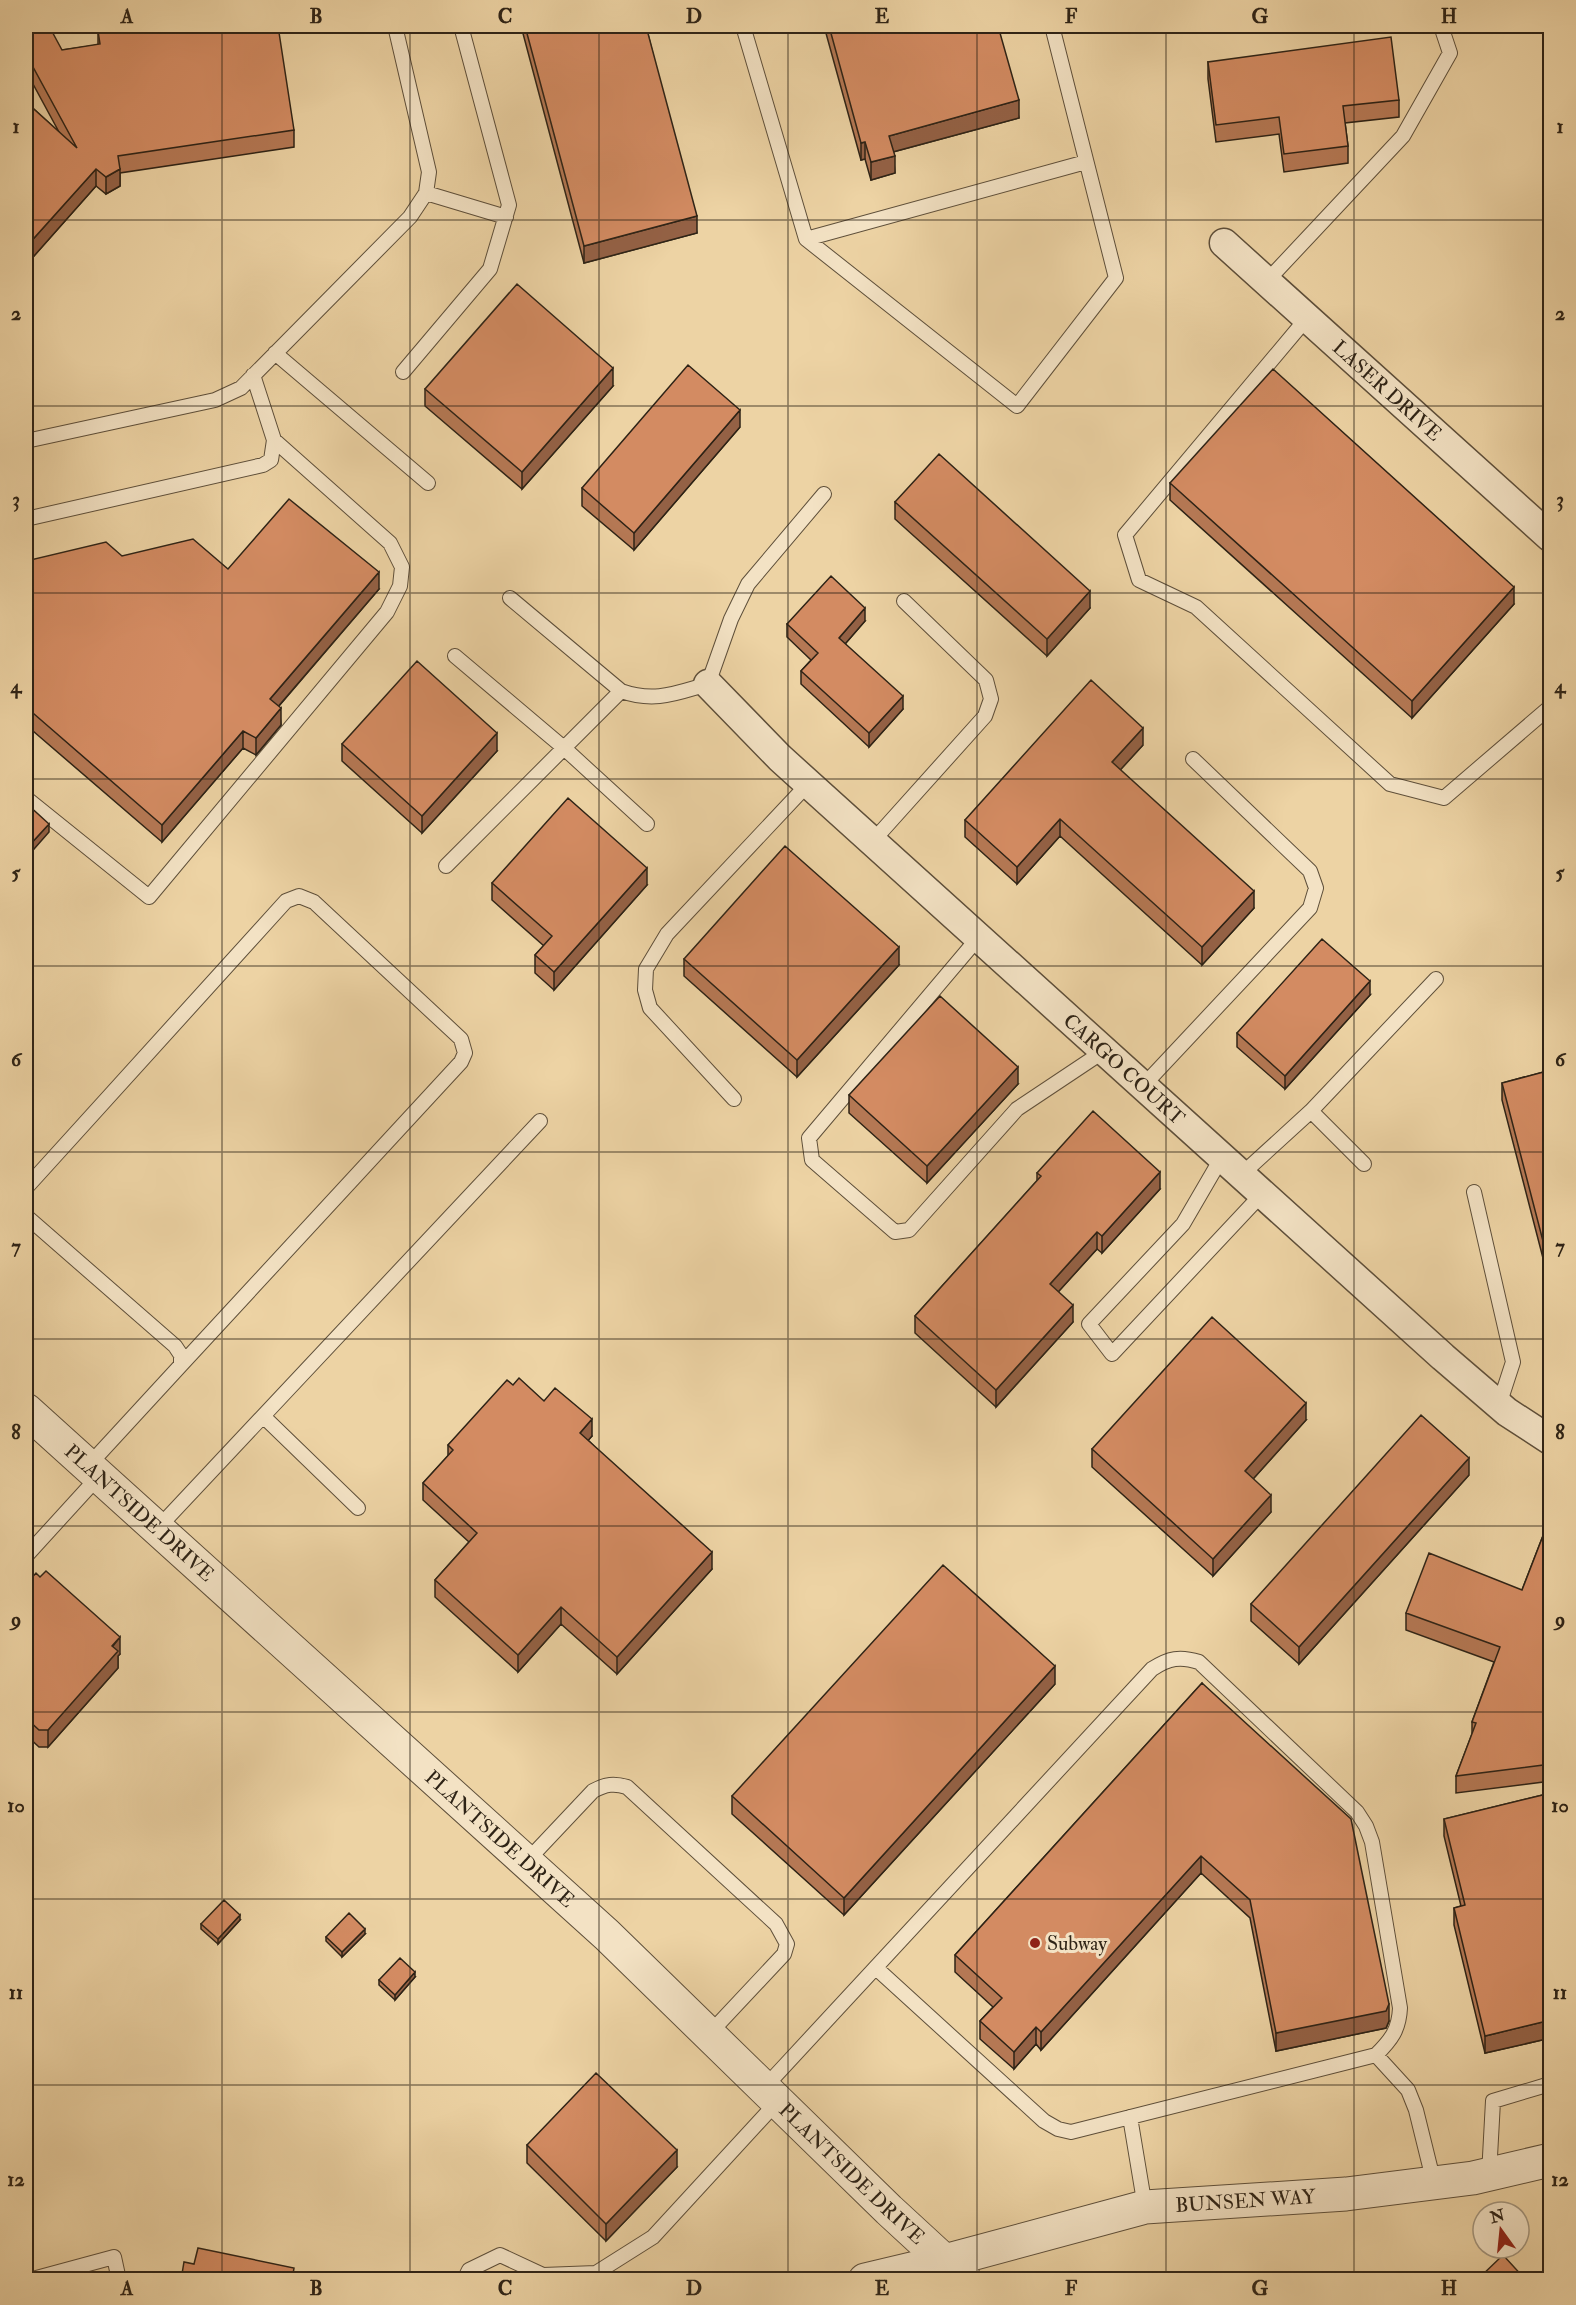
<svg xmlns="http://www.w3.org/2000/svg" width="1576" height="2305" font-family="'IM FELL Double Pica',serif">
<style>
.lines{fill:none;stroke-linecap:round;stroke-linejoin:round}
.service-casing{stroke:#5e4f3a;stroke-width:16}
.minor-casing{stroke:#5e4f3a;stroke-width:31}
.tertiary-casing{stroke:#5e4f3a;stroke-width:35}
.service{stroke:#f3e2c4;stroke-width:14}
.minor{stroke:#f3e2c4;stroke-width:28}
.tertiary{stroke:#f3e2c4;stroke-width:33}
.wall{fill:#b57854;stroke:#2e2316;stroke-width:1.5}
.shaded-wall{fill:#946145;stroke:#2e2316;stroke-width:1.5}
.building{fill:#d38b62;stroke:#2e2316;stroke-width:1.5}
.grid{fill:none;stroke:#2e2316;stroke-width:1.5;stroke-opacity:0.55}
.poi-dot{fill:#8f2418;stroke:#f3e2c4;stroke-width:2}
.labels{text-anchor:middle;stroke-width:6;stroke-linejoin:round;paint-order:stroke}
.street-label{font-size:20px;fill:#2e2316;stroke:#f3e2c4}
.poi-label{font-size:20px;fill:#2e2316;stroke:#f3e2c4;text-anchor:start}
.neatline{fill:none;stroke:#2e2316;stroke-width:2}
.grid-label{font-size:20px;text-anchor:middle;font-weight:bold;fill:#2e2316}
</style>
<rect width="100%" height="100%" fill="#edd3a4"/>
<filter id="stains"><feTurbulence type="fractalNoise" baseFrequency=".00333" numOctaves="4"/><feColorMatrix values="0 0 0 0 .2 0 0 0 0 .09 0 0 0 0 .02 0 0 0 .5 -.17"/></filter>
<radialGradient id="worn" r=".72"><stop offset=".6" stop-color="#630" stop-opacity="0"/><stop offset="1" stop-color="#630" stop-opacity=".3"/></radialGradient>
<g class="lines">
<g class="service-casing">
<path id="service" d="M 743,26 L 806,239 L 1017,406 L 1116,278 L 1052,26
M 426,193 L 506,217
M 806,239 L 1086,162
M 1266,282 L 1403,136 L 1450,53 L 1441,26
M 1307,318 L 1125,535 L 1139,580 L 1196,607 L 1390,784 L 1444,798 L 1550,707
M 275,353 L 428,483
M 403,372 L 490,269 L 509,205 L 461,26
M 26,441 L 215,400 L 241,388 L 410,217 L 426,193 L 429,172 L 395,26
M 26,519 L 263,465 L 271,460 L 274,440 L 253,375
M 510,598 L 621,691 C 655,703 676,693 708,684 L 731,619 L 748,584 L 824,494
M 455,656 L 564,748 L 647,824
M 26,798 L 149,897 L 387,612 L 400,586 L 402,567 L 390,543 L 274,440
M 872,842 L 985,716 L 991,699 L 986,680 L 904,601
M 446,866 L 621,691
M 978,938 L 809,1138 L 812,1160 L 895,1232 L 909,1230 L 1017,1109 L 1104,1051
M 1143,1086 L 1310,908 L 1316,888 L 1310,871 L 1193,759
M 734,1099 L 650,1008 L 645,990 L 646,969 L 667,934 L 808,784
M 1311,1111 L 1436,979
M 1222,1157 L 1183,1224 L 1089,1324 L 1112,1354 L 1262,1194
M 1241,1175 L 1311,1111 L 1364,1164
M 26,1188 L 286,901 L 299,896 L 314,902 L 461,1039 L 465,1053 L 461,1062 L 181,1365
M 1474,1192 L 1513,1362 L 1499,1405
M 26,1216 L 175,1346 L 181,1355 L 181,1365 L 88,1466
M 263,1416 L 358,1508
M 157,1529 L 540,1121
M 26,1556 L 99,1476
M 526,1862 L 593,1791 C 606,1784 614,1783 627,1787 L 776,1924 L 787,1944 L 784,1954 L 709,2034
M 1376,2055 L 1408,2090 L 1416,2110 L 1434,2183
M 764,2088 L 1152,1669 C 1169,1658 1180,1656 1199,1662 L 1357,1812 L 1366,1826 L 1372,1842 L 1400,2008 C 1399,2030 1391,2040 1376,2055 L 1071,2132 L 1058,2129 L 1044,2121 L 876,1968
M 1130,2117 L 1145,2207
M 1489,2175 L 1493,2101 L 1550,2084
M 29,2280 L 114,2257 L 119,2280
M 464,2280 L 469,2270 L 500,2255 L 543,2275 L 596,2273 L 653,2237 L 778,2101"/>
</g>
<g class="minor-casing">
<g id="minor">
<path id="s1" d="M 1224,243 L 1550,537"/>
<path id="s2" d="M 708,684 L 780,758 L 1443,1357 L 1507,1412 L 1550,1440"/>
</g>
</g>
<g class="tertiary-casing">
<g id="tertiary">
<path id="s3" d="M 26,1410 L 607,1935 L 889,2210 L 965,2280"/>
<path id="s4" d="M 865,2280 L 945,2261 L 1145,2207 L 1346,2194 L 1473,2178 L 1550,2160"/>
</g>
</g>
<use href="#service" class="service"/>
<use href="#minor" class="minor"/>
<use href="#tertiary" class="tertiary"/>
</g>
<path class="wall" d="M 26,26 L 62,50 L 98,45 L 98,31 L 294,130 L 294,147 L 120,173 L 120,186 L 106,194 L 96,186 L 26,265 L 26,102 L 59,132 L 26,71 Z
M 521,26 L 646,26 L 697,233 L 584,263 Z
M 824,26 L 998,26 L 1019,118 L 893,152 L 895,173 L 871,180 L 865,159 L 861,160 Z
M 1208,62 L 1399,100 L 1399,117 L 1345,123 L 1348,146 L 1348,163 L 1284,172 L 1279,134 L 1216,142 L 1208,79 Z
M 613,386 L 522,489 L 425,406 L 425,389 Z
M 740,427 L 634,550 L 582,506 L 582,488 Z
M 1170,483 L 1514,604 L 1412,718 L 1170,500 Z
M 895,502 L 1090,608 L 1047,656 L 895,519 Z
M 122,556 L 379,589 L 279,706 L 281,725 L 256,755 L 243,748 L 162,842 L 26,725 L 26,561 Z
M 865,621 L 845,644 L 903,709 L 869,747 L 801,684 L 801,671 L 811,660 L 787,637 L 787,624 Z
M 342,744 L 497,751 L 422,833 L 342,761 Z
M 1143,745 L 1120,770 L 1254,908 L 1202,965 L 1060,836 L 1017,884 L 965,837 L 965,820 Z
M 1551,787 L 1551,809 L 1548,807 L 1548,790 Z
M 492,883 L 647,885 L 554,990 L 535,973 L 535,955 L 544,946 L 492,900 Z
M 684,959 L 899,965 L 797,1077 L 684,976 Z
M 1370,995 L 1285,1089 L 1237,1047 L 1237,1033 Z
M 1551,1070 L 1551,1289 L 1502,1100 L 1502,1083 Z
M 1018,1084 L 927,1183 L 849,1113 L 849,1095 Z
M 1037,1173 L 1160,1189 L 1102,1253 L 1097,1249 L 1058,1292 L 1073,1322 L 996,1407 L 915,1333 L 915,1316 L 1037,1181 Z
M 513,1385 L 544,1401 L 592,1436 L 588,1440 L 712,1569 L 617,1674 L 561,1624 L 518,1672 L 435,1597 L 435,1580 L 469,1542 L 423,1500 L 423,1483 L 448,1456 L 448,1445 Z
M 1306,1420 L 1253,1479 L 1271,1512 L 1213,1576 L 1092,1467 L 1092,1449 Z
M 1469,1475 L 1299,1664 L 1251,1621 L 1251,1604 Z
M 1551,1515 L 1551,1781 L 1456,1793 L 1456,1776 L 1472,1734 L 1472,1722 L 1494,1662 L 1406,1630 L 1406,1613 L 1522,1590 Z
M 26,1584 L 120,1654 L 118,1656 L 118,1668 L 48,1747 L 39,1747 L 26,1735 Z
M 1202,1683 L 1389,2021 L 1386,2028 L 1276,2051 L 1250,1918 L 1201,1873 L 1041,2050 L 1036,2044 L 1014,2069 L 980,2039 L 980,2021 L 993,2007 L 955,1972 L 955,1955 Z
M 1055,1684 L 844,1915 L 732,1814 L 732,1796 Z
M 1551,1793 L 1551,2038 L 1485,2053 L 1454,1925 L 1454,1908 L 1461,1906 L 1444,1836 L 1444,1819 Z
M 240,1920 L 218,1944 L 201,1929 L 201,1924 Z
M 365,1934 L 342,1957 L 326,1941 L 326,1937 Z
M 415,1977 L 395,2000 L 379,1985 L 379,1980 Z
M 527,2145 L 677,2167 L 606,2241 L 527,2163 Z"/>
<path class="shaded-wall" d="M 1019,100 L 1019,118 L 889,153 L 889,136 Z
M 865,142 L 865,159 L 861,160 L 861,143 Z
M 895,156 L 895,173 L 871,180 L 871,162 Z
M 96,169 L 96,186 L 26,265 L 26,247 Z
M 120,169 L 120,186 L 106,194 L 106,177 Z
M 697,216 L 697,233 L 584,263 L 584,246 Z
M 613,368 L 613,386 L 522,489 L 522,472 Z
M 740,410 L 740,427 L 634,550 L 634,533 Z
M 379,572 L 379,589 L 270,716 L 270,699 Z
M 1514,587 L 1514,604 L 1412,718 L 1412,701 Z
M 1090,591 L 1090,608 L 1047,656 L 1047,639 Z
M 865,608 L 865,621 L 839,651 L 839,638 Z
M 903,696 L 903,709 L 869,747 L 869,733 Z
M 281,708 L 281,725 L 256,755 L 256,738 Z
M 1143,728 L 1143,745 L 1112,779 L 1112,762 Z
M 243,731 L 243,748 L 162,842 L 162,825 Z
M 497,733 L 497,751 L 422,833 L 422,816 Z
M 1060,819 L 1060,836 L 1017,884 L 1017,867 Z
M 49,824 L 49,832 L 27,857 L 27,848 Z
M 647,868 L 647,885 L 554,990 L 554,972 Z
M 1254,891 L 1254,908 L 1202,965 L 1202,947 Z
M 899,947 L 899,965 L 797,1077 L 797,1060 Z
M 1370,981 L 1370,995 L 1285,1089 L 1285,1076 Z
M 1018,1067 L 1018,1084 L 927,1183 L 927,1166 Z
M 1160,1172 L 1160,1189 L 1102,1253 L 1102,1236 Z
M 1097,1232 L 1097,1249 L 1050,1301 L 1050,1284 Z
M 1073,1305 L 1073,1322 L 996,1407 L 996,1390 Z
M 1306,1403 L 1306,1420 L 1245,1488 L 1245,1471 Z
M 592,1419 L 592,1436 L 580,1450 L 580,1433 Z
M 1469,1458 L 1469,1475 L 1299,1664 L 1299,1647 Z
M 1271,1495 L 1271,1512 L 1213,1576 L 1213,1559 Z
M 712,1552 L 712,1569 L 617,1674 L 617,1657 Z
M 561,1607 L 561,1624 L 518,1672 L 518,1655 Z
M 120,1637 L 120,1654 L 118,1656 L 118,1668 L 48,1747 L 48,1730 Z
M 1055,1666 L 1055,1684 L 844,1915 L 844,1898 Z
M 1201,1856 L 1201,1873 L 1041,2050 L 1041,2032 Z
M 240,1915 L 240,1920 L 218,1944 L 218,1939 Z
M 365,1929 L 365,1934 L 342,1957 L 342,1952 Z
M 415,1972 L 415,1977 L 395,2000 L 395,1995 Z
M 1389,2004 L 1389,2021 L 1386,2028 L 1276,2051 L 1276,2033 Z
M 1551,2020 L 1551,2038 L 1485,2053 L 1485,2036 Z
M 1036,2027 L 1036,2044 L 1014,2069 L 1014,2052 Z
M 677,2150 L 677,2167 L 606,2241 L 606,2224 Z"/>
<path class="building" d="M 26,26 L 49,26 L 62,50 L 100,44 L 98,31 L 131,26 L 278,26 L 294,130 L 118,156 L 120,169 L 106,177 L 96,169 L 26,247 L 26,102 L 77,148 L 26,54 Z
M 525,26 L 646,26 L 697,216 L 584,246 Z
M 829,26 L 998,26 L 1019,100 L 889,136 L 895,156 L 871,162 L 865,142 L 861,143 Z
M 1391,37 L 1399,100 L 1343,106 L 1348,146 L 1284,154 L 1279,117 L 1216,125 L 1208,62 Z
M 517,284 L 613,368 L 522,472 L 425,389 Z
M 688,365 L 740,410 L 634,533 L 582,488 Z
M 1273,369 L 1514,587 L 1412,701 L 1170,483 Z
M 939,454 L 1090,591 L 1047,639 L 895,502 Z
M 289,499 L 379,572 L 270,699 L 281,708 L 256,738 L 243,731 L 162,825 L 26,707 L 26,561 L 106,542 L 122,556 L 193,539 L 228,569 Z
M 831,576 L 865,608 L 839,638 L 903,696 L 869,733 L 801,671 L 818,653 L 787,624 Z
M 417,661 L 497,733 L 422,816 L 342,744 Z
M 1091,680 L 1143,728 L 1112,762 L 1254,891 L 1202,947 L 1060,819 L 1017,867 L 965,820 Z
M 568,798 L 647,868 L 554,972 L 535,955 L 552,936 L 492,883 Z
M 26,803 L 49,824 L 27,848 L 26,847 Z
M 785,846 L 899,947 L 797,1060 L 684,959 Z
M 1322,939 L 1370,981 L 1285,1076 L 1237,1033 Z
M 940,996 L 1018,1067 L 927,1166 L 849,1095 Z
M 1551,1070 L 1551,1272 L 1502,1083 Z
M 1093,1111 L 1160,1172 L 1102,1236 L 1097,1232 L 1050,1284 L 1073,1305 L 996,1390 L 915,1316 L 1041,1176 L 1037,1173 Z
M 1212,1317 L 1306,1403 L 1245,1471 L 1271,1495 L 1213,1559 L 1092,1449 Z
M 519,1378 L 544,1401 L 555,1388 L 592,1419 L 580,1433 L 712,1552 L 617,1657 L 561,1607 L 518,1655 L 435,1580 L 477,1533 L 423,1483 L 453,1450 L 448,1445 L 507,1380 L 513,1385 Z
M 1421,1415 L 1469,1458 L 1299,1647 L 1251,1604 Z
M 1551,1515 L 1551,1764 L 1456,1776 L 1476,1723 L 1472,1722 L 1500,1647 L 1406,1613 L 1429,1553 L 1522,1590 Z
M 943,1565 L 1055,1666 L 844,1898 L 732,1796 Z
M 46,1571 L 120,1637 L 112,1646 L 118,1651 L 48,1730 L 39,1730 L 26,1718 L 26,1605 L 31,1599 L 26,1595 L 26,1584 L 36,1573 L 40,1577 Z
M 1202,1683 L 1351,1819 L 1389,2004 L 1386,2011 L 1276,2033 L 1250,1900 L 1201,1856 L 1041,2032 L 1036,2027 L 1014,2052 L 980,2021 L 1002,1998 L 955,1955 Z
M 1551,1793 L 1551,2020 L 1485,2036 L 1454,1908 L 1465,1905 L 1444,1819 Z
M 224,1900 L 240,1915 L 218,1939 L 201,1924 Z
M 349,1913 L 365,1929 L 342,1952 L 326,1937 Z
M 400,1958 L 415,1972 L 395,1995 L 379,1980 Z
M 596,2073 L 677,2150 L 606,2224 L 527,2145 Z
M 198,2248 L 294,2268 L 292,2280 L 181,2280 L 184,2262 L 194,2264 Z
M 1503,2255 L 1526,2280 L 1477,2280 Z"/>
<path class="grid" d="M 222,26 L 222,2280M 410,26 L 410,2280M 599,26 L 599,2280M 788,26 L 788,2280M 977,26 L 977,2280M 1166,26 L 1166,2280M 1354,26 L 1354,2280M 26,220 L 1550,220M 26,406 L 1550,406M 26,593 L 1550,593M 26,779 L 1550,779M 26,966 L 1550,966M 26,1152 L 1550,1152M 26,1339 L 1550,1339M 26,1526 L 1550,1526M 26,1712 L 1550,1712M 26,1899 L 1550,1899M 26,2085 L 1550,2085"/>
<circle class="poi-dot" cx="1035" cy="1943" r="6"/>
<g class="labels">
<g class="street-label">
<text dy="7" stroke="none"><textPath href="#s1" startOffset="220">LASER DRIVE</textPath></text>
<text dy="7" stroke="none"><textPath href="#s2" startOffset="567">CARGO COURT</textPath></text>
<text dy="7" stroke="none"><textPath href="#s3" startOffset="153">PLANTSIDE DRIVE</textPath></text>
<text dy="7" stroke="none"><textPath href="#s3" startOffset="639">PLANTSIDE DRIVE</textPath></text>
<text dy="7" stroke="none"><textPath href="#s3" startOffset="1125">PLANTSIDE DRIVE</textPath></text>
<text dy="7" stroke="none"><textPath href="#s4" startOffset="390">BUNSEN WAY</textPath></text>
</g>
<g class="poi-label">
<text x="1047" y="1950">Subway</text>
</g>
</g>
<rect width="1576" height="2305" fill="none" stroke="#edd3a4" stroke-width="66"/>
<g transform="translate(1501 2230) rotate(345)"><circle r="28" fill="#f3e2c4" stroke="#a4967e" stroke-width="1.5"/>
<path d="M0-4.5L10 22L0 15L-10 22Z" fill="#8f2418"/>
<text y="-9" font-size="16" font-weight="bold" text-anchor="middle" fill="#2e2316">N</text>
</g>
<rect x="33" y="33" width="1510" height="2239" class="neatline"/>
<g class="grid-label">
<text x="127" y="23">A</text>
<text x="316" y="23">B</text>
<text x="505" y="23">C</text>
<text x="694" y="23">D</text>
<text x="882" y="23">E</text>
<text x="1071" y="23">F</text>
<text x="1260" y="23">G</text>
<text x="1449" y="23">H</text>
<text x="16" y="133">1</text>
<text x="1560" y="133">1</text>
<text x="16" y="320">2</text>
<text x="1560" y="320">2</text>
<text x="16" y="506">3</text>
<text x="1560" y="506">3</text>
<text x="16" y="693">4</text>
<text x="1560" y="693">4</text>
<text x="16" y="879">5</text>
<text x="1560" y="879">5</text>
<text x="16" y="1066">6</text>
<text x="1560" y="1066">6</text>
<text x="16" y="1253">7</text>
<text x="1560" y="1253">7</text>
<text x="16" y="1439">8</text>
<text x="1560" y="1439">8</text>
<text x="16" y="1626">9</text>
<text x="1560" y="1626">9</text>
<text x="16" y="1812">10</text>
<text x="1560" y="1812">10</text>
<text x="16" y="1999">11</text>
<text x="1560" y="1999">11</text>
<text x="16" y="2186">12</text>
<text x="1560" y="2186">12</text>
<text x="127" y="2295">A</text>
<text x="316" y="2295">B</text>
<text x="505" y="2295">C</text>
<text x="694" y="2295">D</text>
<text x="882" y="2295">E</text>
<text x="1071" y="2295">F</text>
<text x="1260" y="2295">G</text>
<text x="1449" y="2295">H</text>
</g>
<rect width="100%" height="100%" filter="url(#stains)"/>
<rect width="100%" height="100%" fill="url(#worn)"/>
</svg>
